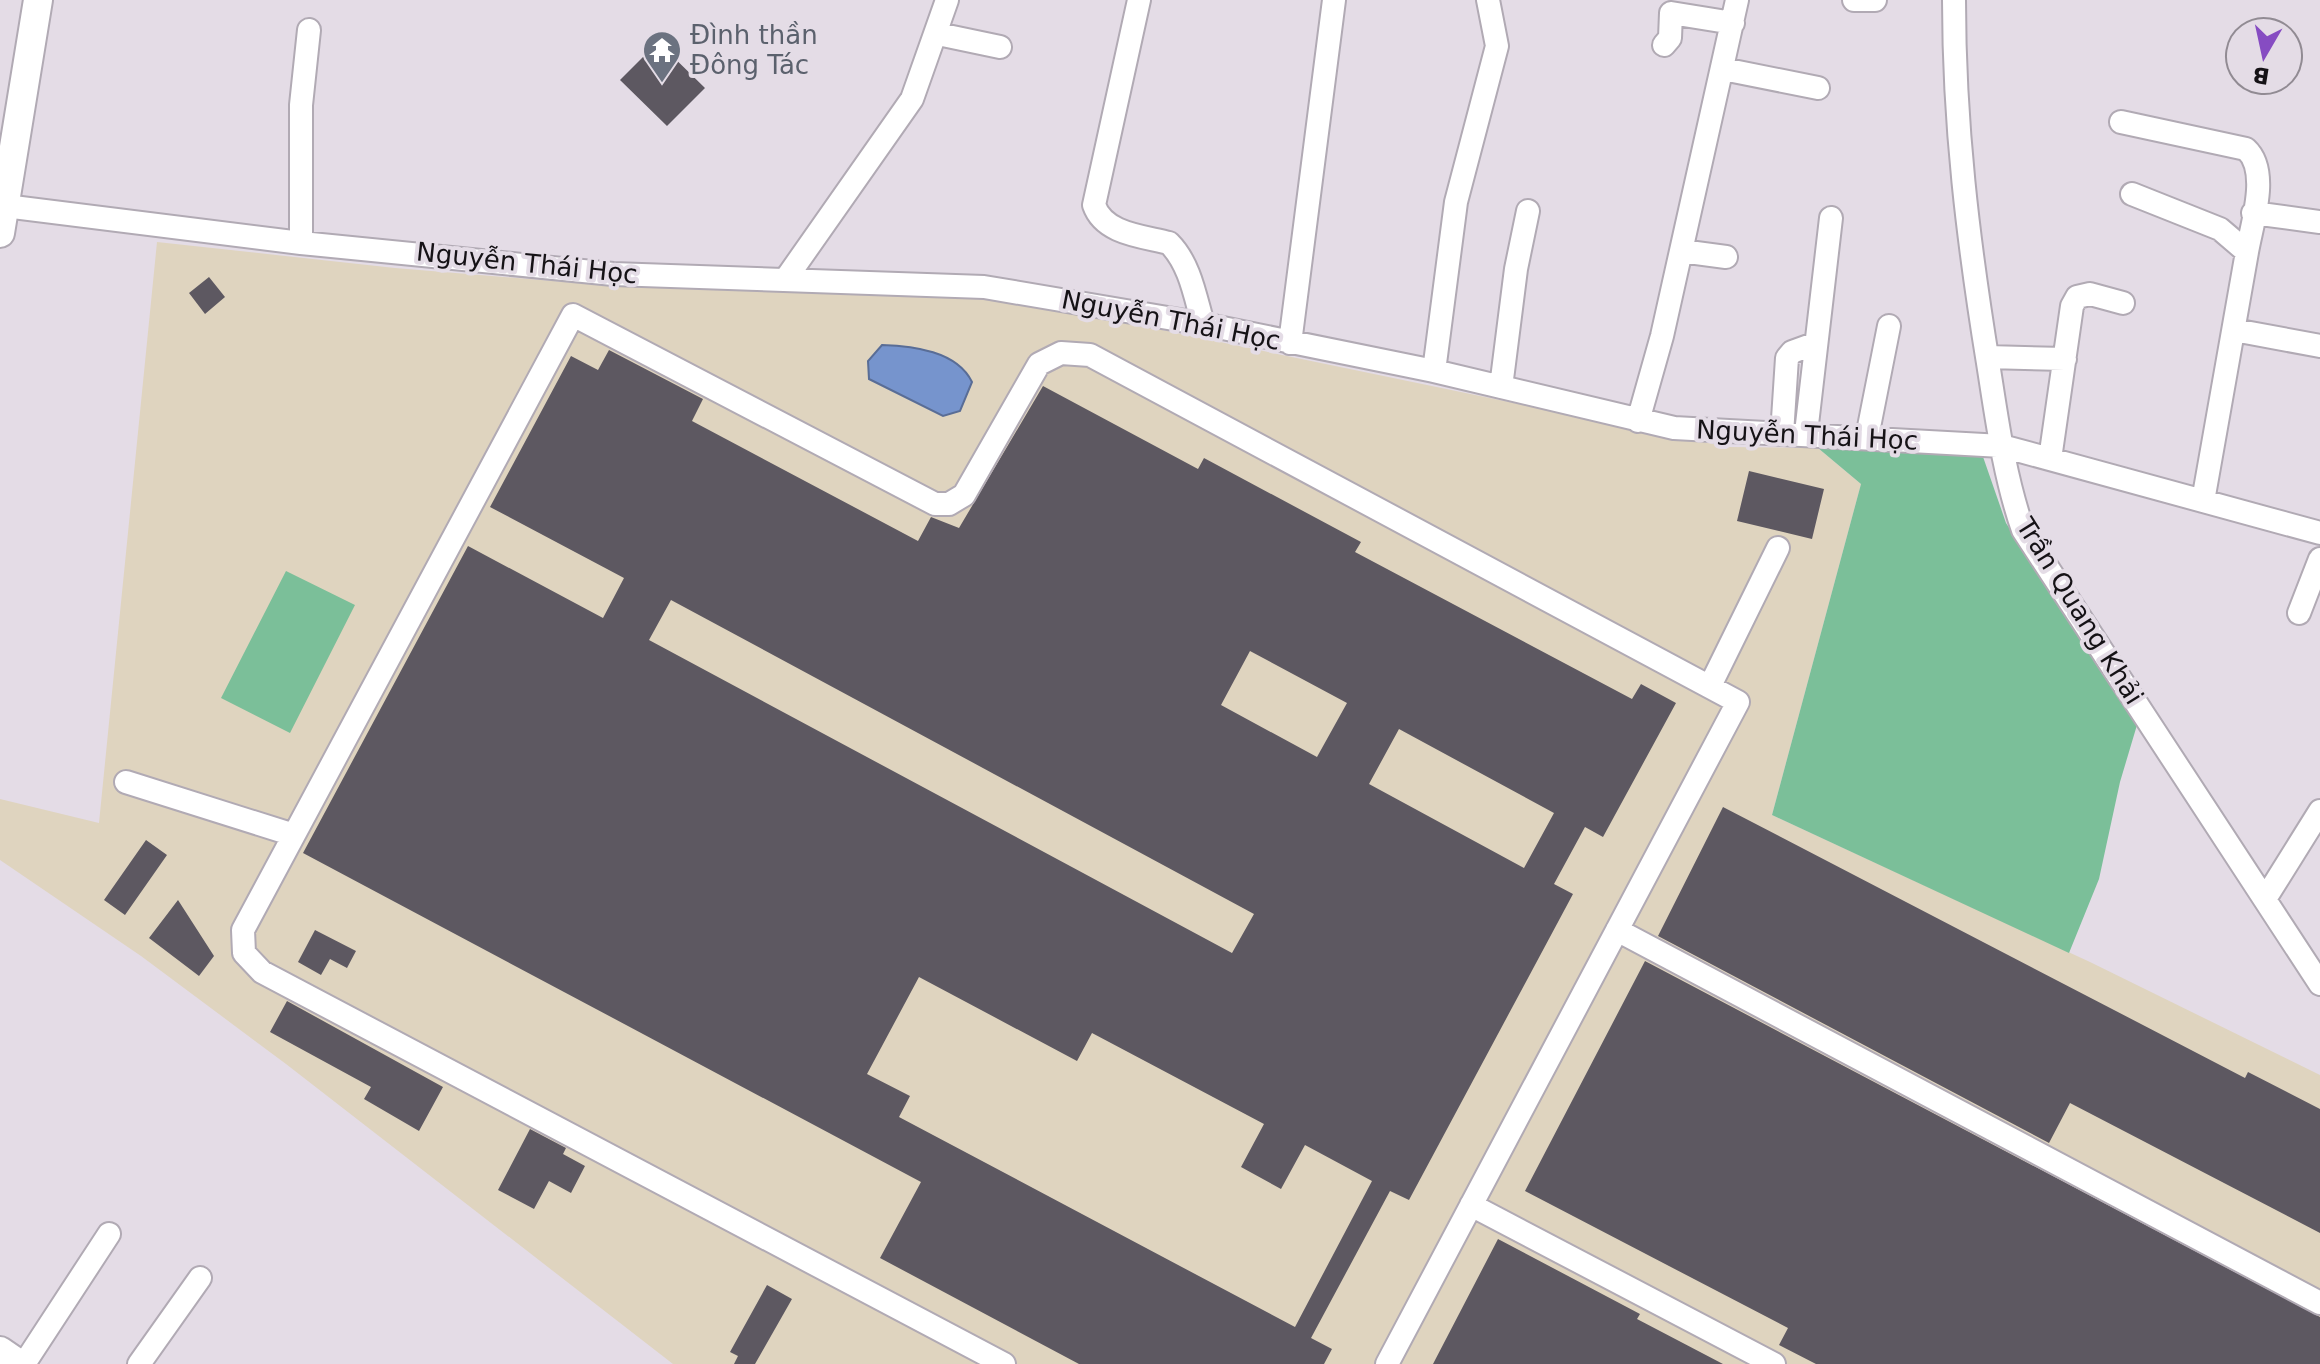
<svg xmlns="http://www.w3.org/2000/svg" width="2320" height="1364" font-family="'DejaVu Sans',sans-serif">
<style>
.industrial{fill:#dfd4bf}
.green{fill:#7bbf99}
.water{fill:#7694cd;stroke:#596d96;stroke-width:2}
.building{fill:#5d5861;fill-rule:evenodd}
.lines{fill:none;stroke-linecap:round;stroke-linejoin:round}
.minor-casing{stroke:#b1aab4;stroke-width:26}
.major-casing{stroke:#b1aab4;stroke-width:32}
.minor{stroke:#fff;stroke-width:22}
.major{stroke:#fff;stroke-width:28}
.labels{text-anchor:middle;stroke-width:8;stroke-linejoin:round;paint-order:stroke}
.worship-label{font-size:26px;fill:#5b616d;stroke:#e4dce6;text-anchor:start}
.street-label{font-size:26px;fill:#151216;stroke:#e4dce6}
</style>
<rect width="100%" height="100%" fill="#e4dce6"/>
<path class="industrial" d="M 157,242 L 395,268 L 613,286 L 988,294 L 1727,447 L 1818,448 L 1861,484 L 1772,815 L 2090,962 L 2320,1075 L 2320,1364 L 673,1364 L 286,1064 L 141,956 L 0,860 L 0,799 L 99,823 Z"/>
<path class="green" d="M 1818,448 L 1981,451 L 2006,523 L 2137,725 L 2120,782 L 2099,879 L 2069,953 L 1772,815 L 1861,484 Z
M 286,571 L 355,605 L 290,733 L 221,698 Z"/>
<path class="water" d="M 882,345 C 913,346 957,351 972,382 L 960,411 L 943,416 L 869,379 L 868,361 Z"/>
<path class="building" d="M 658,42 L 705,88 L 667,126 L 620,80 Z
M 209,277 L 225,297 L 205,314 L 189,293 Z
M 609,350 L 703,399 L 692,421 L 918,541 L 931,517 L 959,528 L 1043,386 L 1198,469 L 1204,458 L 1361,542 L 1355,552 L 1632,699 L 1641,684 L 1676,703 L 1603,837 L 1585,827 L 1554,884 L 1573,894 L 1409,1200 L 1390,1191 L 1311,1338 L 1332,1349 L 1324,1364 L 1079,1364 L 880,1258 L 921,1182 L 303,853 L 468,546 L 603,618 L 624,578 L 490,507 L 571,356 L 598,370 ZM 671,600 L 1254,914 L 1232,953 L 649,640 ZM 1250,651 L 1347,703 L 1317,757 L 1221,705 ZM 1399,729 L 1554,813 L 1524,868 L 1369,784 ZM 919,977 L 1077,1061 L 1092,1033 L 1264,1124 L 1241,1167 L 1281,1189 L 1305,1145 L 1372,1181 L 1295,1327 L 899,1117 L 910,1096 L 867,1074 Z
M 1749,471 L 1824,489 L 1812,539 L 1737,521 Z
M 1723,807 L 2245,1078 L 2248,1072 L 2320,1109 L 2320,1233 L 2070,1103 L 2049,1143 L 1658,936 Z
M 146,840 L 167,855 L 125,915 L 104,900 Z
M 178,900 L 214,956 L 199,976 L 149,938 Z
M 315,930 L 356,951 L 347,968 L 330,959 L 321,975 L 298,962 Z
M 1645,961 L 2320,1317 L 2320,1364 L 1816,1364 L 1779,1345 L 1788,1328 L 1525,1191 Z
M 287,1001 L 443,1087 L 419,1131 L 364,1099 L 371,1087 L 270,1032 Z
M 530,1129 L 566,1148 L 563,1154 L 585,1166 L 571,1193 L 549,1181 L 534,1209 L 498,1190 Z
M 1498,1239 L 1640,1314 L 1637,1319 L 1723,1364 L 1433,1364 Z
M 767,1285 L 792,1299 L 755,1364 L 734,1364 L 738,1356 L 730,1352 Z"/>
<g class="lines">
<g class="minor-casing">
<path id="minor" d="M 1139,0 L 1094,205 C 1104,234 1142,236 1169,243 C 1190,264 1195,296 1203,324
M 1854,0 L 1875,0
M 1954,0 C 1954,125 1968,240 1988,363 C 1997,420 2004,475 2023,530 L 2320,984
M 938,34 L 1000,47
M 1664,45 L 1670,38 L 1671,13 L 1733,23
M 1723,69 L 1818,88
M 2121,122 L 2246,149 C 2270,171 2252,223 2247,252
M 2132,194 L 2220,229 L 2247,252 L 2203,501
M 5,206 L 301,243 L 613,274 L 984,287 L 1203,324 L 1434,371 L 1674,428 L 2002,446 L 2320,533
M 2253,213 L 2320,222
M 301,243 L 301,105 L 309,30
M 1681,251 L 1726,257
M 785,280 L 912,99 L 947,0
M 2234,330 L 2320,346
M 1290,343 L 1334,0
M 1987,357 L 2065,359
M 1434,371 L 1456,202 L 1497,46 L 1488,0
M 1501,387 L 1516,269 L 1528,211
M 1638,421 L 1662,336 L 1737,0
M 1806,433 L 1831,218
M 1782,434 L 1787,358 L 1792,352 L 1814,344
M 1867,437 L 1889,326
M 2050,459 L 2072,306 L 2077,297 L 2090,294 L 2123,303
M 2299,613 L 2320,559
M 1710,686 L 1778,548
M 126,782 L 294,835
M 2265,899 L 2320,811
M 1617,930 L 2320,1303
M 1471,1205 L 1774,1364
M 24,1364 L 109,1234
M 139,1364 L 200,1278
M 1004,1364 L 262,972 L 244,953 L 243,930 L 573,315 L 935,504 L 949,504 L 964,495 L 1039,364 L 1061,353 L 1090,355 L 1738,702 L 1387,1364"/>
</g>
<g class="major-casing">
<path id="major" d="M 0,233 L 38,0
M 0,1351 L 19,1364"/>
</g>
<use href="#minor" class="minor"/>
<use href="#major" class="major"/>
</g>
<defs>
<g id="temple-pin" transform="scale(2)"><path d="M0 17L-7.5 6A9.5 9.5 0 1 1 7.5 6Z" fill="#6b7280" stroke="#e4dce6"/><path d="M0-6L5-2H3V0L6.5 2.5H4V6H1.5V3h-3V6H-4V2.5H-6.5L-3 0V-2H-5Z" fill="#fff"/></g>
</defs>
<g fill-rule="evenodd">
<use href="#temple-pin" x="662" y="50"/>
</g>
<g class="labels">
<g class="worship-label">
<text x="690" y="44">Đình thần<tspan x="690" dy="30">Đông Tác</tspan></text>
</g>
<g class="street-label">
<text transform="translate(527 263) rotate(6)" y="9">Nguyễn Thái Học</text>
<text transform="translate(1171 320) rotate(11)" y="9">Nguyễn Thái Học</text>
<text transform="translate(1807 435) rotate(3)" y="9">Nguyễn Thái Học</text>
<text transform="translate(2080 611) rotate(58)" y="9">Trần Quang Khải</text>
</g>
</g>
<g transform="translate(2264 56) rotate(189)"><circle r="38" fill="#e4dce6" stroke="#918b93" stroke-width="2"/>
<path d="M0-6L14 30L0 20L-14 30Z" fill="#864cc2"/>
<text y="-12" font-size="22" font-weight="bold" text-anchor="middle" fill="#151216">B</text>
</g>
</svg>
